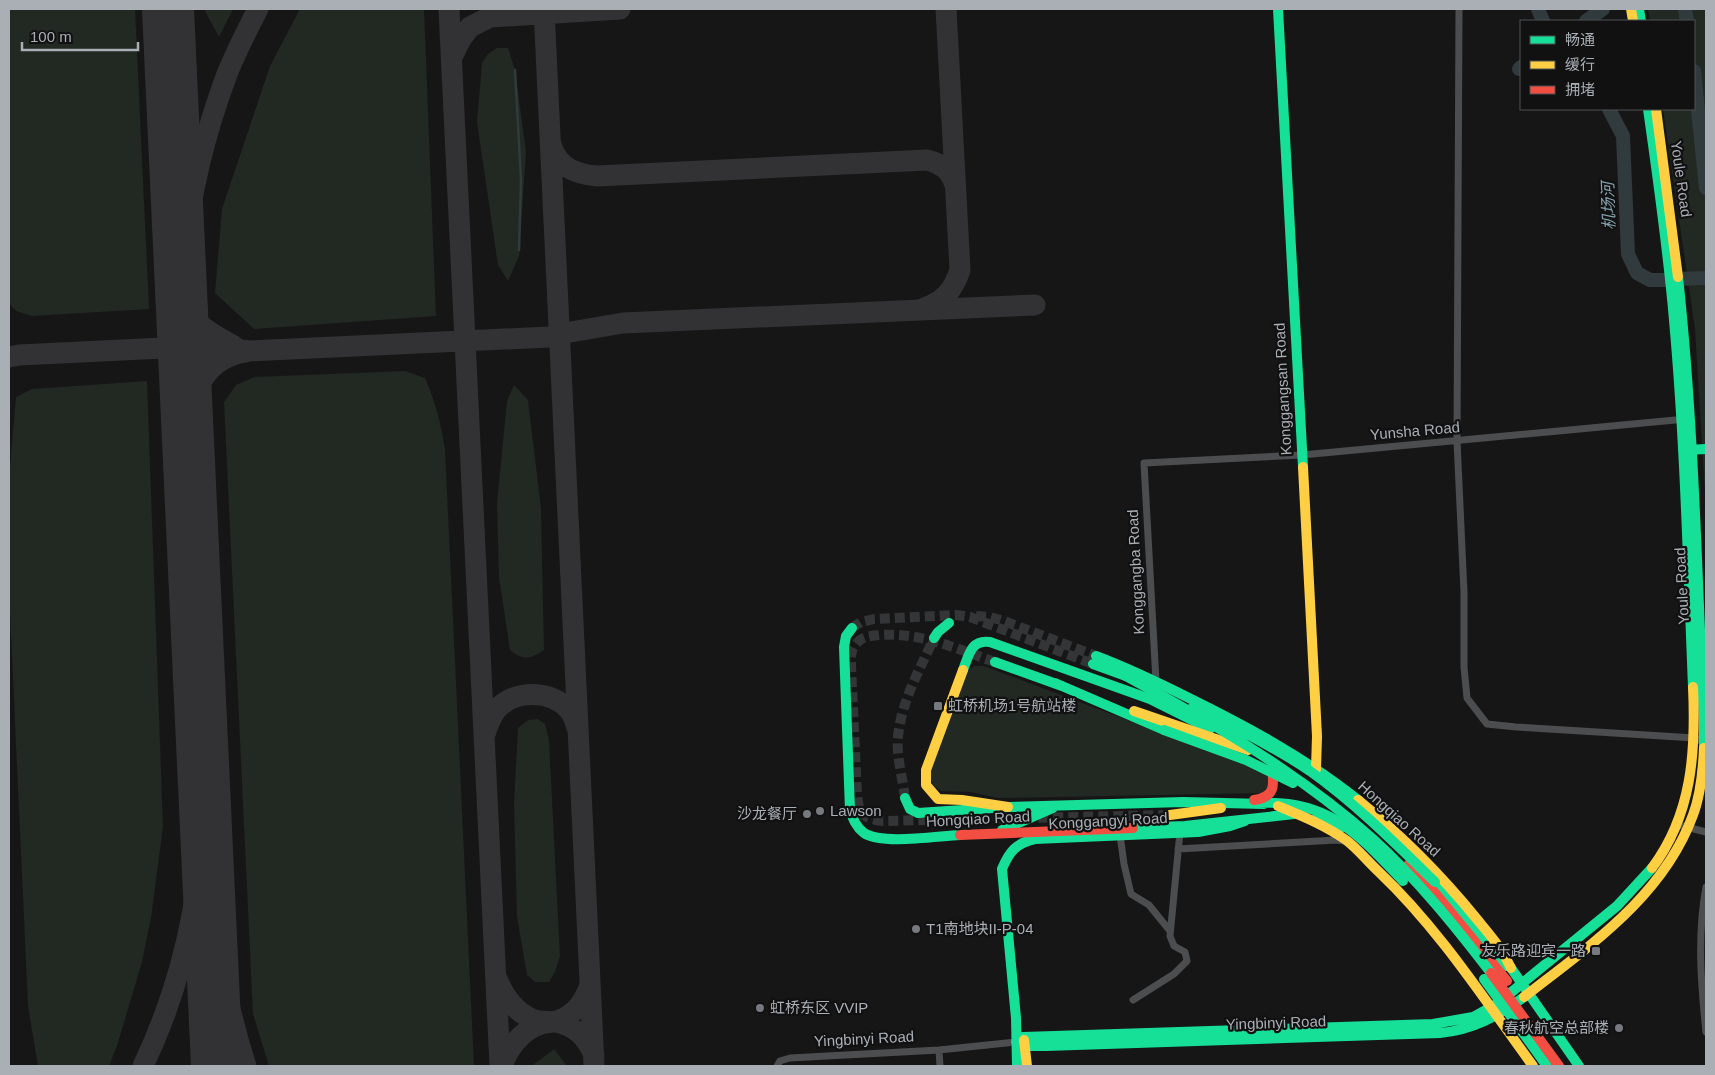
<svg xmlns="http://www.w3.org/2000/svg" width="1715" height="1075" font-family="Helvetica,'Noto Sans SC',sans-serif">
<style>
.green{fill:#222822}
.lines{fill:none;stroke-linecap:round;stroke-linejoin:round}
.stream{stroke:#313b3e;stroke-width:2.5}
.river{stroke:#313b3e;stroke-width:14}
.taxiway{stroke:#323234;stroke-width:21}
.runway{stroke:#323234;stroke-width:52}
.primary-tunnel{stroke:#333537;stroke-width:10;stroke-dasharray:10 5;stroke-linecap:butt}
.street{stroke:#4b4d4f;stroke-width:7}
.fast{stroke:#16e098;stroke-width:10}
.slow{stroke:#ffcf43;stroke-width:10}
.jam{stroke:#f24e42;stroke-width:10}
.fast-bridge{stroke:#16e098;stroke-width:10}
.jam-bridge{stroke:#f24e42;stroke-width:10}
.poi-dot{fill:#76797e;stroke:#111112;stroke-width:2}
.labels{text-anchor:middle;stroke-width:4.5;stroke-linejoin:round;paint-order:stroke}
.street-label{font-size:15px;fill:#a9afb5;stroke:#111112}
.poi-label{font-size:15px;fill:#a9afb5;stroke:#111112;text-anchor:start}
.water-label{font-size:16px;font-style:italic;fill:#84a1ac;stroke:#111112}
</style>
<rect width="100%" height="100%" fill="#161617"/>
<path class="green" d="M 9,9 L 135,9 L 149,309 L 32,316 L 16,311 L 9,303 Z
M 204,9 L 233,9 L 219,37 Z
M 300,9 L 424,9 L 436,316 L 254,329 L 215,293 L 222,209 L 270,66 Z
M 1648,9 L 1706,9 L 1706,509 L 1695,329 L 1663,109 L 1694,109 L 1694,21 L 1650,21 Z
M 497,48 L 508,48 L 515,70 L 526,152 L 519,256 L 508,281 L 498,265 L 477,122 L 482,63 L 488,54 Z
M 405,371 L 425,378 C 435,401 441,424 445,449 L 474,1066 L 269,1066 L 253,1014 L 224,402 L 236,385 L 254,377 Z
M 147,381 L 163,827 L 151,918 L 142,962 L 117,1046 L 109,1066 L 38,1066 L 28,1006 L 10,612 L 9,479 L 16,397 L 32,389 Z
M 514,385 L 528,400 L 541,508 L 544,650 C 530,659 524,661 510,650 L 499,577 L 497,503 L 507,401 Z
M 974,666 L 984,666 L 1268,773 L 1269,793 L 998,798 L 970,792 L 941,791 L 933,785 L 930,776 L 932,758 L 967,671 Z
M 538,719 L 545,724 L 549,740 L 560,956 L 555,972 L 549,982 L 535,982 L 527,975 L 517,916 L 514,803 L 518,728 L 528,720 Z
M 554,1049 L 567,1066 L 533,1066 L 533,1065 Z"/>
<g class="lines">
<path class="stream" d="M 515,70 L 521,181 L 519,250"/>
<path class="river" d="M 1538,9 L 1543,21
M 1685,9 L 1687,21
M 1586,21 L 1603,9
M 1519,69 L 1521,67
M 1694,71 L 1706,188
M 1609,109 L 1623,136 L 1628,254 L 1637,273 L 1650,280 L 1665,280
M 1675,279 L 1706,278"/>
<path class="taxiway" d="M 165,9 L 169,38
M 449,9 L 500,1066
M 544,9 L 594,1066
M 452,57 L 461,39 L 470,27 L 490,17 L 620,9
M 551,144 C 557,167 575,174 597,176 L 927,160 C 942,164 950,170 955,185
M 924,308 C 944,302 954,289 960,270 L 946,9
M 234,346 C 214,335 192,324 184,302 C 178,288 183,270 184,256 C 190,194 205,133 227,74 C 236,52 247,30 258,9
M 9,357 L 19,355 L 184,347 L 218,347 L 249,351 L 549,337 L 559,334 L 623,323 L 1035,305
M 187,417 C 194,386 211,356 246,352
M 485,734 C 488,725 491,716 497,709 C 515,689 552,690 569,710 C 573,715 575,721 577,728
M 210,904 C 218,959 229,1013 246,1066
M 497,979 C 504,996 514,1011 532,1019 C 539,1022 547,1021 555,1022 C 574,1025 587,1038 594,1055
M 143,1066 C 184,980 203,887 204,792
M 502,1066 C 508,1048 522,1030 541,1024 C 546,1022 552,1023 557,1021 C 575,1015 584,1002 590,985"/>
<path class="runway" d="M 168,9 L 217,1066"/>
<path class="primary-tunnel" d="M 976,616 L 990,617 L 1004,621 L 1096,656
M 852,628 L 861,622 L 874,619 L 956,615 L 970,617 L 1093,664
M 995,662 C 957,649 921,632 880,635 C 871,636 862,636 856,644 C 850,650 851,658 851,666 L 857,794 C 859,814 863,819 883,821 L 1170,815
M 905,798 C 903,779 896,756 898,737 C 901,702 920,669 934,638"/>
<path class="street" d="M 1459,9 L 1457,441 L 1464,592 L 1464,667 L 1467,698 L 1487,724 L 1516,727 L 1695,738 L 1699,740
M 1156,681 L 1144,463 L 1302,455 L 1686,419
M 1678,825 L 1706,832
M 1120,835 L 1124,864 L 1131,894 L 1149,905 L 1170,931
M 1178,849 L 1336,840 L 1344,841
M 1706,887 C 1697,935 1701,985 1706,1032
M 1133,1000 L 1174,974 L 1187,961 L 1185,952 L 1174,946 L 1170,936 L 1180,832
M 939,1050 L 940,1066
M 777,1066 L 780,1061 L 790,1058 L 939,1050 L 1016,1042"/>
<path class="fast" d="M 1278,9 L 1303,467
M 1639,9 L 1641,21
M 1648,109 C 1658,179 1668,249 1674,320 C 1685,442 1688,565 1693,687
M 1678,277 C 1694,425 1697,574 1704,723 L 1704,748
M 1686,450 L 1706,449
M 852,628 L 846,636 L 844,647 L 850,810 C 853,819 856,827 864,833 C 882,845 937,836 960,835
M 934,638 L 938,632 L 949,623
M 1096,656 C 1128,668 1159,683 1189,698 C 1248,727 1307,759 1358,800
M 995,662 L 1062,686
M 1093,664 L 1126,676
M 963,670 C 969,655 971,639 990,642 L 1150,699 L 1210,729
M 1055,683 L 1164,730
M 905,798 L 910,809 L 918,813 L 1008,807 L 1183,802 L 1264,804
M 1258,803 C 1329,799 1358,834 1403,881
M 1313,820 L 1339,830
M 1133,828 L 1185,826 L 1294,814
M 1002,830 L 1053,808
M 1435,882 L 1506,966
M 1511,968 L 1579,1066
M 1016,1042 L 1025,1046 L 1046,1046 L 1440,1033 C 1473,1030 1498,1016 1524,997
M 1016,1042 L 1023,1037 L 1433,1024 L 1473,1017 L 1498,1003 L 1617,906 L 1652,868
M 1017,1066 L 1016,1018 L 1002,869 C 1009,852 1016,843 1035,839 L 1198,832 L 1230,826 L 1245,821"/>
<path class="slow" d="M 1631,9 L 1633,21
M 1656,109 L 1678,277
M 1303,467 L 1317,736 L 1316,769
M 963,670 L 926,770 L 926,785 L 938,799 L 962,800 L 1008,807
M 1134,711 L 1248,750
M 1358,800 C 1401,835 1441,875 1476,918 C 1489,934 1502,948 1511,968
M 1278,806 C 1302,816 1325,825 1346,840 C 1358,849 1368,862 1379,872 C 1439,929 1484,999 1533,1066
M 1170,815 L 1221,808
M 1652,868 C 1692,815 1696,752 1693,687
M 1524,997 C 1589,946 1663,897 1693,815 C 1701,794 1703,770 1704,748
M 1024,1040 L 1027,1066"/>
<path class="jam" d="M 1254,800 C 1276,797 1274,785 1272,767
M 960,835 L 1133,828
M 1408,865 L 1435,893 L 1507,981"/>
<path class="fast-bridge" d="M 1126,676 C 1213,723 1299,773 1373,839 C 1417,879 1455,926 1491,973
M 1193,707 C 1233,726 1273,746 1310,771 C 1355,803 1395,843 1435,882
M 1164,730 L 1246,760 L 1293,783
M 1484,979 L 1547,1066"/>
<path class="jam-bridge" d="M 1491,973 L 1559,1066"/>
</g>
<g class="poi-dot">
<rect x="933" y="701" width="10" height="10" rx="2.5"/>
<circle cx="820" cy="811" r="5"/>
<circle cx="807" cy="814" r="5"/>
<circle cx="916" cy="929" r="5"/>
<rect x="1591" y="946" width="10" height="10" rx="2.5"/>
<circle cx="760" cy="1008" r="5"/>
<circle cx="1619" cy="1028" r="5"/>
</g>
<g class="labels">
<g class="street-label">
<text transform="translate(1681 179) rotate(82)" y="5">Youle Road</text>
<text transform="translate(1283 389) rotate(-93)" y="5">Konggangsan Road</text>
<text transform="translate(1415 431) rotate(-5)" y="5">Yunsha Road</text>
<text transform="translate(1136 572) rotate(-93)" y="5">Konggangba Road</text>
<text transform="translate(1682 586) rotate(-93)" y="5">Youle Road</text>
<text transform="translate(978 819) rotate(-3)" y="5">Hongqiao Road</text>
<text transform="translate(1399 819) rotate(42)" y="5">Hongqiao Road</text>
<text transform="translate(1108 821) rotate(-3)" y="5">Konggangyi Road</text>
<text transform="translate(1276 1023) rotate(-2)" y="5">Yingbinyi Road</text>
<text transform="translate(864 1039) rotate(-3)" y="5">Yingbinyi Road</text>
</g>
<g class="poi-label">
<text x="948" y="711">虹桥机场1号航站楼</text>
<text x="830" y="816">Lawson</text>
<text x="797" y="819" text-anchor="end">沙龙餐厅</text>
<text x="926" y="934">T1南地块II-P-04</text>
<text x="1586" y="956" text-anchor="end">友乐路迎宾一路</text>
<text x="770" y="1013">虹桥东区 VVIP</text>
<text x="1609" y="1033" text-anchor="end">春秋航空总部楼</text>
</g>
<g class="water-label">
<text transform="translate(1608 206) rotate(-92)" y="6">机场河</text>
</g>
</g>
<rect width="1715" height="1075" fill="none" stroke="#a9afb5" stroke-width="20"/>
<rect x="1520" y="20" width="175" height="90" fill="#111112" stroke="#4e5053"/>
<rect x="1530" y="36" width="25" height="8" fill="#16e098" stroke="#4e5053"/>
<text x="1565" y="45" font-size="15" fill="#a9afb5">畅通</text>
<rect x="1530" y="61" width="25" height="8" fill="#ffcf43" stroke="#4e5053"/>
<text x="1565" y="70" font-size="15" fill="#a9afb5">缓行</text>
<rect x="1530" y="86" width="25" height="8" fill="#f24e42" stroke="#4e5053"/>
<text x="1565" y="95" font-size="15" fill="#a9afb5">拥堵</text>
<path d="M22 42v8h116v-8" fill="none" stroke="#a9afb5" stroke-width="2.5"/>
<text x="30" y="42" font-size="15" fill="#a9afb5" stroke="#111112" stroke-width="4" paint-order="stroke">100 m</text>
</svg>
